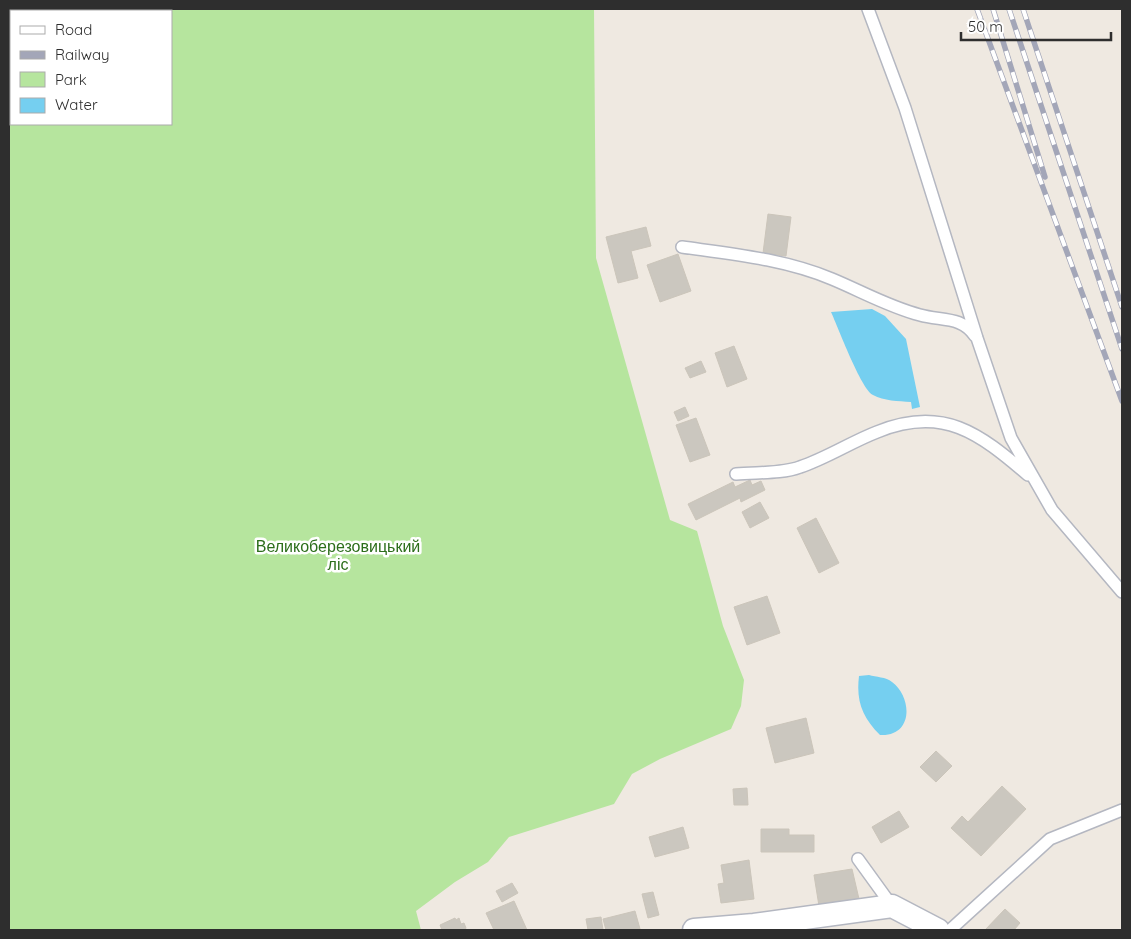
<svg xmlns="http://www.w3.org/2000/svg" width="1131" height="939" font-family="Quicksand,sans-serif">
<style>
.green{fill:#b6e59e;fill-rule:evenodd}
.water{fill:#75cff0}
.building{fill:#cbc7bf;stroke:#cbc5ba}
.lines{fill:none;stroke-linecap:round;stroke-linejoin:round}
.lane-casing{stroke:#b4b7c1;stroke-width:14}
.street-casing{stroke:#b4b7c1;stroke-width:25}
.lane{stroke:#fff;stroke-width:11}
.street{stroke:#fff;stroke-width:22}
.rail-casing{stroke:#a3a6b8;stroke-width:5.5}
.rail{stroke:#fff;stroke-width:4;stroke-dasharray:11;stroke-linecap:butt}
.labels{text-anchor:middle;stroke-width:5;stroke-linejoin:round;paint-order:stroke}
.park-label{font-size:16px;fill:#2c6e1b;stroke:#fff}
</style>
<rect width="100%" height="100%" fill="#efe9e1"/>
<path class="green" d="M 9,9 L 594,9 L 596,258 L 670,520 L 697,531 L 723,626 L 744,680 L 741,706 L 731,729 L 660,759 L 632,774 L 614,804 L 509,837 L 488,862 L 455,882 L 416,911 L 421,930 L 9,930 ZM 11,11 L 171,11 L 171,124 L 11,124 Z"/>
<path class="water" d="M 872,309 L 885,316 L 906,339 L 920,407 L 912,409 L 911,402 C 898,401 884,401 873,395 C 861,389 838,327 831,312 Z
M 869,675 C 876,677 886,677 892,682 C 913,698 913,737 880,735 C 862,717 856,701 859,676 Z"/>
<path class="building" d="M 768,214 L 791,217 L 786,256 L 763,253 Z
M 646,227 L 651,246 L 631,251 L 638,278 L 618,283 L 606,237 Z
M 678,254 L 691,291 L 660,302 L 647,265 Z
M 734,346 L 747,379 L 727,387 L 715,353 Z
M 701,361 L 706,372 L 690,378 L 685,368 Z
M 685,407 L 689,416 L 678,421 L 674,412 Z
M 696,418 L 710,455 L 690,462 L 676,425 Z
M 750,480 L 752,485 L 761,481 L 765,490 L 741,502 L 740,498 L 696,520 L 688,504 L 733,482 L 735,487 Z
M 760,502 L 769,518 L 750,528 L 742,512 Z
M 816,518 L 839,563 L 819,573 L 797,528 Z
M 767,596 L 780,633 L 747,645 L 734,607 Z
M 806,718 L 814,753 L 775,763 L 766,728 Z
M 936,751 L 952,766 L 936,782 L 920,767 Z
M 1002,786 L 1026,809 L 981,856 L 951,828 L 962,816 L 968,822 Z
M 747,788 L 748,805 L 734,805 L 733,789 Z
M 899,811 L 909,827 L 881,843 L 872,827 Z
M 683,827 L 689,848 L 655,857 L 649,837 Z
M 761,829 L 789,829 L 789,835 L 814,835 L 814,852 L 761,852 Z
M 749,860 L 754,899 L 721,903 L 718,884 L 724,883 L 721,865 Z
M 852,869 L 859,899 L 819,906 L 814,875 Z
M 512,883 L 518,893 L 502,902 L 496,891 Z
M 653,892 L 659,915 L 648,918 L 642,894 Z
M 514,901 L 527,930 L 494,930 L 486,913 Z
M 1005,909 L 1020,923 L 1014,930 L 985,930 Z
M 635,911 L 640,929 L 606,930 L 603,919 Z
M 601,917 L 603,930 L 588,930 L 586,919 Z
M 455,918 L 456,920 L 459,918 L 461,924 L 464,923 L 466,928 L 465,930 L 442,930 L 440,925 Z"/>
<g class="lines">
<g class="lane-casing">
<path id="lane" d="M 868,9 L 905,108 L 977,338 L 1011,438 L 1052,510 L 1122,592
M 682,247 C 732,254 784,259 832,279 C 861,291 889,307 920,315 C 941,321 962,316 975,336
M 736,474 C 756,472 782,474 800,467 C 827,458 851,442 877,432 C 943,405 979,433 1028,475
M 858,859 L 892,906
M 950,930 L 1050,839 L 1122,810"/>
</g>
<g class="street-casing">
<path id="street" d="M 694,930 L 754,925 L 892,906 L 938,930"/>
</g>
<use href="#lane" class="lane"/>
<use href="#street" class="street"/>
<g class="rail-casing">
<path id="rail" d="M 977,9 L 1122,401
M 993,9 L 1045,177
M 1009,9 L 1122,349
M 1023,9 L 1122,307"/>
</g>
<use href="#rail" class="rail"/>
</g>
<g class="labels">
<g class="park-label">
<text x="338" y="552">Великоберезовицький<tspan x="338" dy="18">ліс</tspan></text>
</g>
</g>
<rect width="1131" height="939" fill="none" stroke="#2e2e2e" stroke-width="20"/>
<rect x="10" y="10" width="162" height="115" fill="#ffffff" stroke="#ababab"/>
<rect x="20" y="26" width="25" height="8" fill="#ffffff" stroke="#ababab"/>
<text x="55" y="35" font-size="15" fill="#2e2e2e">Road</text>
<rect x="20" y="51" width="25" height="8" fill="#a3a6b8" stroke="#ababab"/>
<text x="55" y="60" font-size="15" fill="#2e2e2e">Railway</text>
<rect x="20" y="72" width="25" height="15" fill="#b6e59e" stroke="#ababab"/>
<text x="55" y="85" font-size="15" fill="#2e2e2e">Park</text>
<rect x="20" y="98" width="25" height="15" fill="#75cff0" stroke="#ababab"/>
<text x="55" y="110" font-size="15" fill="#2e2e2e">Water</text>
<path d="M961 32v8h150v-8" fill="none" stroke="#2e2e2e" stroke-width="2.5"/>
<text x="968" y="32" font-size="15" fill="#2e2e2e" stroke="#ffffff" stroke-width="4" paint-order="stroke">50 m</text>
</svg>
